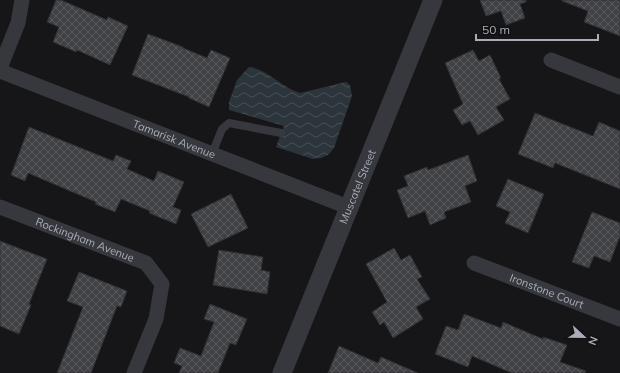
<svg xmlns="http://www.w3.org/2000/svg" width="620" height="373" font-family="Mulish,sans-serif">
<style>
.water{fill:url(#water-waves)}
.building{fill:url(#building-cross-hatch);stroke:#303034}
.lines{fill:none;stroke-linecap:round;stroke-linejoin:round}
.service{stroke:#37383d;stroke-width:8}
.minor{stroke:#37383d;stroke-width:15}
.tertiary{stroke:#37383d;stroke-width:19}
.labels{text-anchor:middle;stroke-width:4;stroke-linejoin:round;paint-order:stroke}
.street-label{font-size:11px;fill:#a8adb8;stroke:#111113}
</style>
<defs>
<pattern id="water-waves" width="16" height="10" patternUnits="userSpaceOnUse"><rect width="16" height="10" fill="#2c353c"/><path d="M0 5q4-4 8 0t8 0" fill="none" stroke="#485056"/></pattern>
<pattern id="building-cross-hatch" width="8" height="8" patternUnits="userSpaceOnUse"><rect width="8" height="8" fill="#404145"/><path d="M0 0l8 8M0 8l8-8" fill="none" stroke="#595a5e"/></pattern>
</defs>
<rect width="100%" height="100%" fill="#161618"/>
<path class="water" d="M 249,67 C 268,69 282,88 300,93 L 346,82 L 350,85 L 352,96 L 334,148 L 328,155 L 321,158 L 313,159 L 276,147 L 284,126 L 229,110 L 229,102 L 237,80 Z"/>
<path class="building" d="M 56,0 L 61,0 L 107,20 L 108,17 L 128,26 L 110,65 L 77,50 L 76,52 L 53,42 L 59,27 L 47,22 Z
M 480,0 L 526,0 L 526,2 L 520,4 L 525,18 L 506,25 L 501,11 L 486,16 Z
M 562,0 L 620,0 L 620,36 L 584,22 L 588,11 L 562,1 Z
M 148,34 L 183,47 L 183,48 L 207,58 L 211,50 L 230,58 L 209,107 L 189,98 L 189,97 L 132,75 Z
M 473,50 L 479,61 L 490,55 L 501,78 L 499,79 L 510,99 L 496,107 L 504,120 L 478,135 L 470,121 L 462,125 L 453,110 L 463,104 L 445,63 Z
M 535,113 L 593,136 L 599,122 L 620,131 L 620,189 L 555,163 L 553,168 L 518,154 Z
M 29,127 L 113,161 L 116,155 L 131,161 L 127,169 L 154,181 L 158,171 L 184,182 L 173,207 L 181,210 L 176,224 L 149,213 L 150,211 L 121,199 L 115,212 L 95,204 L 96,202 L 28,173 L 25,181 L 11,175 Z
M 468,155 L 477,181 L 465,186 L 471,202 L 444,212 L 446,218 L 430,225 L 425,211 L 408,218 L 397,190 L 408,186 L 404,176 L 427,167 L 428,170 Z
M 508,179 L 544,194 L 528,233 L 505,223 L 510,212 L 496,206 Z
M 231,194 L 248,228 L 208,247 L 191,214 Z
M 592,212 L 620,223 L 620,236 L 610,262 L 594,256 L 589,268 L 572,262 Z
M 0,241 L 47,259 L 29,304 L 31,305 L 19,334 L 0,326 Z
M 394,248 L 401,260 L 410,255 L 422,277 L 417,279 L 430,299 L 416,307 L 423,319 L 393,338 L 384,322 L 380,325 L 372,312 L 387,302 L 366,264 Z
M 219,250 L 263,257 L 261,270 L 270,272 L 267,294 L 213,285 Z
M 79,272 L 127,291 L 121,307 L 117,306 L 91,373 L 57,373 L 83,307 L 67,301 Z
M 210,304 L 247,319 L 236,345 L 230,343 L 218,373 L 179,373 L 182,366 L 174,363 L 180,348 L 201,356 L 214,322 L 204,319 Z
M 464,314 L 501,328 L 503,322 L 543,339 L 543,337 L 567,345 L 560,362 L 586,371 L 585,373 L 512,373 L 472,356 L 468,367 L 435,354 L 446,326 L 458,330 Z
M 339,346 L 378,363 L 381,357 L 418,373 L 328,373 Z"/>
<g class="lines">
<path class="service" d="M 212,154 L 222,129 L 229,123 L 281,133"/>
<g class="minor">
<path d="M 551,60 L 620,87"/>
<path d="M 0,68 L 18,23 L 22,0"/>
<path id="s1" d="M 0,71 L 348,207"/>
<path id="s2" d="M 0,207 L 146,263 L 162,284 L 156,319 L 134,373"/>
<path id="s3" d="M 474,263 L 620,319"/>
</g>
<path class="tertiary" id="s4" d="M 282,373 L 433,0"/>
</g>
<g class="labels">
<g class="street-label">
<text dy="4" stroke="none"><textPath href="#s1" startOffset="187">Tamarisk Avenue</textPath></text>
<text dy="4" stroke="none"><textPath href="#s4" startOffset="201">Muscatel Street</textPath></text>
<text dy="4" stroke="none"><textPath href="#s2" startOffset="91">Rockingham Avenue</textPath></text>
<text dy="4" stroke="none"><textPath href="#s3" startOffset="78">Ironstone Court</textPath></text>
</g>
</g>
<g transform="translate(584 337) rotate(112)" stroke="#111113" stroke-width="3" paint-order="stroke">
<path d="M0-3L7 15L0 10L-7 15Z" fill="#a8adb8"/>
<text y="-6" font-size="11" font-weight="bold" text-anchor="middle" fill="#a8adb8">N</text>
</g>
<path d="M476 34v6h122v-6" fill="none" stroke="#a8adb8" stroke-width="2"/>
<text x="482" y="34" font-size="12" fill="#a8adb8" stroke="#111113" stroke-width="3" paint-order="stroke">50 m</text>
</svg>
